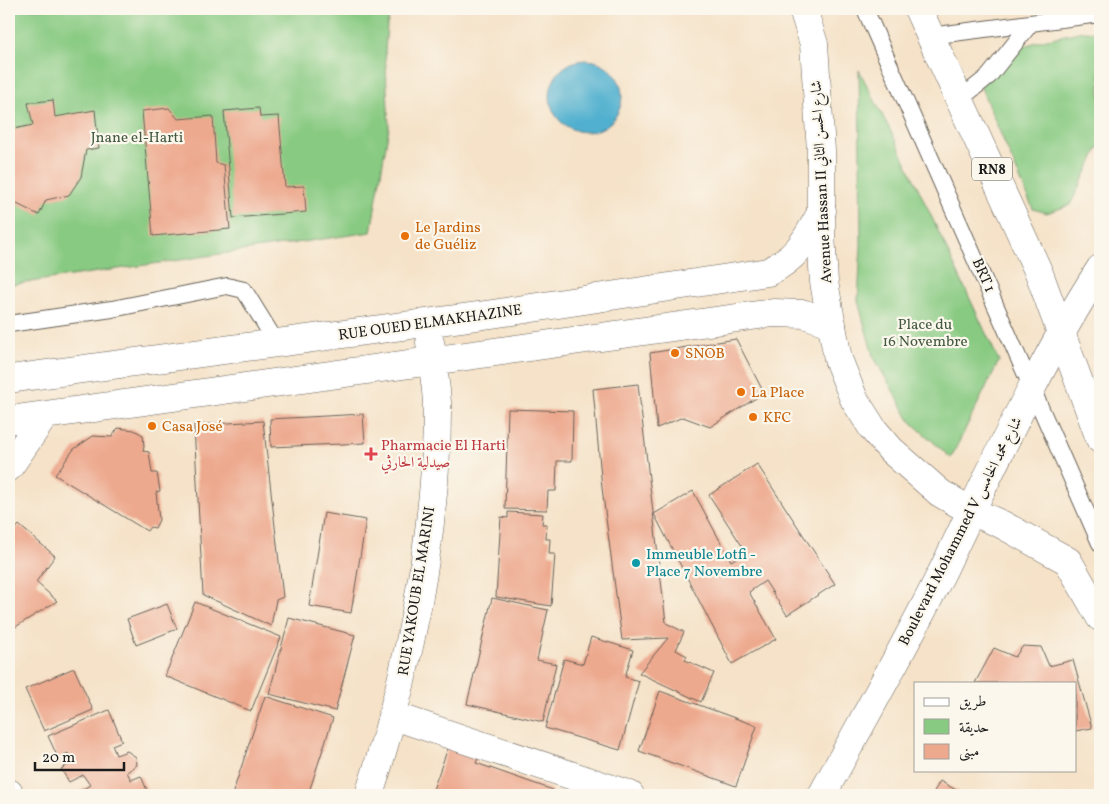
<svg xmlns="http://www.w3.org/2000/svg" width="1109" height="804" font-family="Vollkorn,Amiri,serif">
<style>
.green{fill:#88ca82;stroke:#52734f}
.water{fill:#51b0cf;stroke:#366676}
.building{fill:#eda98e}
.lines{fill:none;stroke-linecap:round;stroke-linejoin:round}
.lane-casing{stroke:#686158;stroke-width:18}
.street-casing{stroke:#686158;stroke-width:29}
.secondary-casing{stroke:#686158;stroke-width:29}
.primary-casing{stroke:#686158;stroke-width:29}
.lane{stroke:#fff;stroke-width:16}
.street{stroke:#fff;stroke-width:28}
.secondary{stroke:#fff;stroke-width:28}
.primary{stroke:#fff;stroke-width:28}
.food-dot{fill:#e8710a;stroke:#fbf7ec;stroke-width:2}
.health-dot{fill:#e0444e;stroke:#fbf7ec;stroke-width:2}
.culture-dot{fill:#0f9aa8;stroke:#fbf7ec;stroke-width:2}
.labels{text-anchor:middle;stroke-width:4.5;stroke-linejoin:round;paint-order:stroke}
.shield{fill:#fbf7ec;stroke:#5f5e5a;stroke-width:1}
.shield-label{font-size:14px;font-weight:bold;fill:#1c1c1c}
.park-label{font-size:15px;fill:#425940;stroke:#fbf7ec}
.street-label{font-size:15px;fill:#1c1c1c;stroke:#fbf7ec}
.food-label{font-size:15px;fill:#c56008;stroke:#fbf7ec;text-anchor:start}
.health-label{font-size:15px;fill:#be3a42;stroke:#fbf7ec;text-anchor:start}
.culture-label{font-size:15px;fill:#0d838f;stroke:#fbf7ec;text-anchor:start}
</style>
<rect width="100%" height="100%" fill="#fbf7ec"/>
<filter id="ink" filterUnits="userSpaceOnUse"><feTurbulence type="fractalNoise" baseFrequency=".02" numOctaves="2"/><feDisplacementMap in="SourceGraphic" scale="10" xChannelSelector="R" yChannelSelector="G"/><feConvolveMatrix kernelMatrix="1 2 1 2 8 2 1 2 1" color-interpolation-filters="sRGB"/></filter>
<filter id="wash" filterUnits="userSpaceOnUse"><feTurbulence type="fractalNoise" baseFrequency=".0096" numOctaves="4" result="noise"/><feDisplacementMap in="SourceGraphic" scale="20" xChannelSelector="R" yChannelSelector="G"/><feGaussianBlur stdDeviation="1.12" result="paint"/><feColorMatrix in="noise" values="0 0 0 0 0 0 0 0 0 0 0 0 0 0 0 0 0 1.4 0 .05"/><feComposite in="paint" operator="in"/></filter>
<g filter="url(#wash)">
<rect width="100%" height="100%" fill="#f5e2c8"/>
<path class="green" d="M 9,9 L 392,9 L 387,25 L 385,51 L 389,127 L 371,232 L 9,285 Z
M 1083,31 L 1100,32 L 1100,145 L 1070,205 L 1047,213 L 1033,209 L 978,81 L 999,54 L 1043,40 Z
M 859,70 L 899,147 L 999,361 L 951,458 L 911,422 L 873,356 L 858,301 L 861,244 Z"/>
<path class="water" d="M550 96a36 36 0 1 1 72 0a36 36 0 1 1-72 0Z"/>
<g id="blocks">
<path class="building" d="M 53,100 L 55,117 L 95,110 L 99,148 L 86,150 L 81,177 L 69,195 L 46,200 L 39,215 L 9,200 L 9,130 L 33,125 L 28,103 Z
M 169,108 L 178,119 L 213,116 L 216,163 L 224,165 L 230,229 L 153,236 L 142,111 Z
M 259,108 L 260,117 L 279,116 L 285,187 L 304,186 L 306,212 L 233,218 L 224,111 Z
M 736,339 L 764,393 L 710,427 L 683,417 L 657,428 L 650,353 Z
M 638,384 L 666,623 L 684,632 L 676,650 L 687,656 L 685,660 L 714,673 L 701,702 L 639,673 L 668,638 L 622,640 L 602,488 L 593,389 Z
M 508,409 L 573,411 L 572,461 L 557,461 L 556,491 L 548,491 L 547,510 L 505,509 Z
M 363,414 L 365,443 L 271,447 L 270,419 Z
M 263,421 L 283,597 L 276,600 L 271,626 L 203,595 L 194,425 Z
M 118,428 L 134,430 L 143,435 L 144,447 L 143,451 L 149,452 L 152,473 L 157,473 L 160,491 L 156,492 L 159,520 L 155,528 L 150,527 L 147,531 L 55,475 L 74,449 L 93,436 L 112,437 Z
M 757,464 L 835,584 L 787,615 L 765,581 L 749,592 L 776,639 L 732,664 L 654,514 L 693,491 L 731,561 L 746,552 L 709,495 Z
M 508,512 L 543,514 L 542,524 L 547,524 L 546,539 L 550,539 L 549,554 L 555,554 L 551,606 L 496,597 L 501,517 L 508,518 Z
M 324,513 L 366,520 L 351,613 L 309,606 Z
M 19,525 L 55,556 L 36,582 L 57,601 L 9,631 L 9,536 Z
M 492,598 L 548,610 L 537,660 L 556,664 L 543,722 L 467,704 Z
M 195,602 L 281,637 L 251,711 L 165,676 Z
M 167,604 L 177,629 L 136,645 L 127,619 Z
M 289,618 L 355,635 L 335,711 L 269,694 Z
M 591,637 L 633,650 L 625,677 L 639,681 L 620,750 L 545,728 L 564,659 L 583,664 Z
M 1023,646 L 1041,647 L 1049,666 L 1073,660 L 1092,728 L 1075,731 L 1075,683 L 975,683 L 994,648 L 1015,657 Z
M 74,668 L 93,710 L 44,731 L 25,689 Z
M 660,691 L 757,726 L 736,786 L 639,751 Z
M 265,696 L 333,718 L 308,795 L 232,795 Z
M 109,710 L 122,741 L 112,745 L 116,755 L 127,751 L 136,757 L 137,765 L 127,772 L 131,780 L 141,776 L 149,795 L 73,795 L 90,785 L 83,775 L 69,782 L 61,769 L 73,762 L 68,753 L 58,758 L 48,736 Z
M 448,748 L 478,758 L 476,763 L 553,790 L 551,795 L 431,795 Z
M 940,781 L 965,795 L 932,795 Z
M 577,789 L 599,795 L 575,795 Z"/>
</g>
</g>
<g filter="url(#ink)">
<use href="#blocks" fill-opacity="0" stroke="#686158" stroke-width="1"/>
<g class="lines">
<g class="lane-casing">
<path id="lane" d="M 865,9 L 1100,543
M 930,36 L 1100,14
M 960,99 L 989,76 L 1031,23
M 9,324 L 112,309 L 227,286 L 244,290 L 276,342"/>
</g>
<g class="street-casing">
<path id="street" d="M 9,379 L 492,314 L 768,272 C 798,257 806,240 822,211
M 9,420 L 773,313 L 805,314 L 832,324
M 9,467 L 45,415
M 394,716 L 630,795
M 9,793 L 10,795
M 369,795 C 408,673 438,532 437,403 C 436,383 432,362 430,342"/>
</g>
<g class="secondary-casing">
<path id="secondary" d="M 822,795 C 863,720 906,645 944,568 C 993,467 1039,363 1100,269"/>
</g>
<g class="primary-casing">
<path id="primary" d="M 803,9 L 814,44 L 821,151 L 821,235 L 824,282 L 838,359 L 854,399 L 873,429 L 891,450 L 940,493 L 971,511 L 1003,525 L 1068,561 L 1100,617
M 918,9 L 1039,273 L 1100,439"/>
</g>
<use href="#lane" class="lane"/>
<use href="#street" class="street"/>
<use href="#secondary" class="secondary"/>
<use href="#primary" class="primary"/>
</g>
</g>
<g class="food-dot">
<circle cx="405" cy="236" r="5"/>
<circle cx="675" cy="353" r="5"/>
<circle cx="741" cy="392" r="5"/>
<circle cx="753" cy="417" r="5"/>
<circle cx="152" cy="426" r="5"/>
</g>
<path class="health-dot" d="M368.5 446.5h5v5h5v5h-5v5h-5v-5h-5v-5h5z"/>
<circle class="culture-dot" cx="636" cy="563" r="5"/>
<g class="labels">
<rect class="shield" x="972" y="157.5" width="40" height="23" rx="4"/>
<g class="shield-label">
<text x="992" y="174">RN8</text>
</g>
<g class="park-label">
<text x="137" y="142">Jnane el-Harti</text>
<text x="925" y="329">Place du<tspan x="925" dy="17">16 Novembre</tspan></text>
</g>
<g class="street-label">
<text transform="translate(821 182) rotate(-93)" y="5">Avenue Hassan II شارع الحسن الثاني</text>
<text transform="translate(984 275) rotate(66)" y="5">BRT 1</text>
<text transform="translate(430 322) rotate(-8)" y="5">RUE OUED ELMAKHAZINE</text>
<text transform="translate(960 531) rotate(-63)" y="5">Boulevard Mohammed V شارع محمد الخامس</text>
<text transform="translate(416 591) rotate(-81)" y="5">RUE YAKOUB EL MARINI</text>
</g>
<g class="food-label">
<text x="415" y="232">Le Jardins<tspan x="415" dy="17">de Guéliz</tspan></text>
<text x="685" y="358">SNOB</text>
<text x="751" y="397">La Place</text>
<text x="763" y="422">KFC</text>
<text x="162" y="431">Casa José</text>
</g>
<g class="health-label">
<text x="381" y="450">Pharmacie El Harti<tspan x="381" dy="17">صيدلية الحارثي</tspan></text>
</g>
<g class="culture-label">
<text x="646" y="559">Immeuble Lotfi -<tspan x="646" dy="17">Place 7 Novembre</tspan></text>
</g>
</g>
<rect width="1109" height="804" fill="none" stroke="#fbf7ec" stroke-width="30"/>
<rect x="914" y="682" width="162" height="90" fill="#fbf7ec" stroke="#a29f99"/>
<rect x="924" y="698" width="25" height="8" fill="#ffffff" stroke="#a29f99"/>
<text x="959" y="706" font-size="15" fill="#1c1c1c">طريق</text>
<rect x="924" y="719" width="25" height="15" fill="#88ca82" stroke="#a29f99"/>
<text x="959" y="732" font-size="15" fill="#1c1c1c">حديقة</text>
<rect x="924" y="744" width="25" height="15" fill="#eda98e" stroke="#a29f99"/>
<text x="959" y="756" font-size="15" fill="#1c1c1c">مبنى</text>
<path d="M35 762v8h89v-8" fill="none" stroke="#1c1c1c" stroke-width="2.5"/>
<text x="42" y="762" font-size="15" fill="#1c1c1c" stroke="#fbf7ec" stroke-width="4" paint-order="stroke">20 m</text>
</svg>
